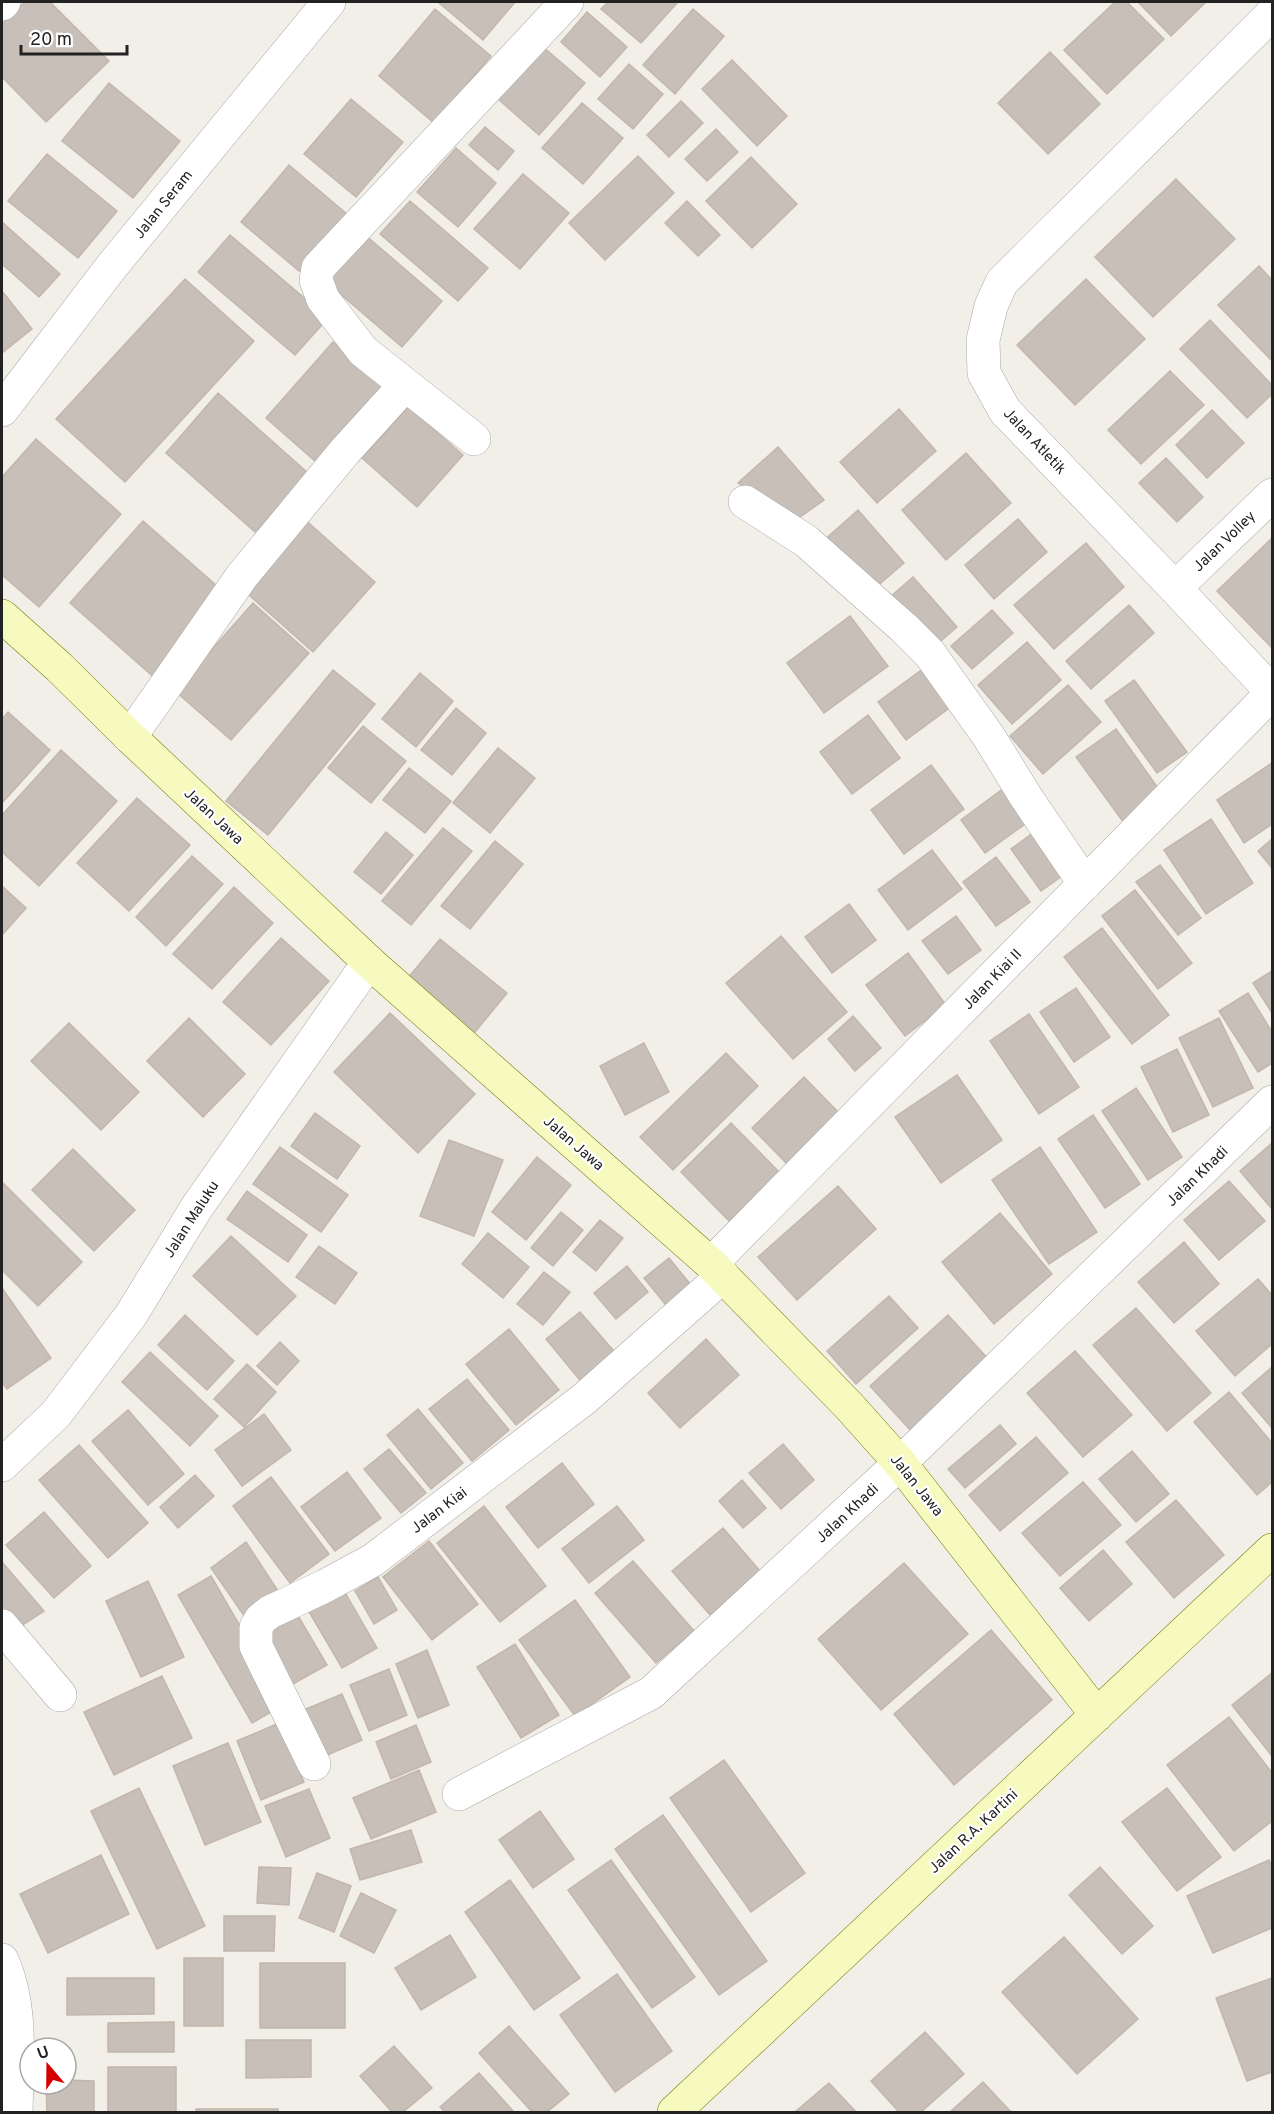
<svg xmlns="http://www.w3.org/2000/svg" width="1274" height="2114" font-family="Overpass,sans-serif">
<style>
.building{fill:#c7bfb8;stroke:#c4b6ab;stroke-width:1.5}
.lines{fill:none;stroke-linecap:round;stroke-linejoin:round}
.street-casing{stroke:#a9a9a9;stroke-width:34}
.secondary-casing{stroke:#707d05;stroke-width:34}
.street{stroke:#fff;stroke-width:33}
.secondary{stroke:#f7fabf;stroke-width:33}
.labels{text-anchor:middle;stroke-width:4.5;stroke-linejoin:round;paint-order:stroke}
.street-label{font-size:15px;fill:#222;stroke:#fff}
</style>
<rect width="100%" height="100%" fill="#f2efe9"/>
<path class="building" d="M 25,2 L 50,2 L 109,61 L 46,122 L 2,77 L 2,24 Z
M 438,2 L 515,2 L 483,40 Z
M 608,2 L 678,2 L 641,43 L 601,9 Z
M 1115,2 L 1127,2 L 1164,39 L 1107,94 L 1064,50 Z
M 1138,2 L 1206,2 L 1171,36 Z
M 435,9 L 491,56 L 434,123 L 379,76 Z
M 693,9 L 724,36 L 675,94 L 643,65 Z
M 587,12 L 627,47 L 600,77 L 561,42 Z
M 542,46 L 585,83 L 539,135 L 497,98 Z
M 1050,52 L 1100,104 L 1048,154 L 998,103 Z
M 732,60 L 787,116 L 757,146 L 702,89 Z
M 629,64 L 663,94 L 633,129 L 598,99 Z
M 109,83 L 180,141 L 133,198 L 62,141 Z
M 351,99 L 403,142 L 356,197 L 304,154 Z
M 681,101 L 703,123 L 669,157 L 647,135 Z
M 582,103 L 623,138 L 583,184 L 542,148 Z
M 485,127 L 514,151 L 498,170 L 469,145 Z
M 716,129 L 738,152 L 707,181 L 685,159 Z
M 456,148 L 496,183 L 458,227 L 417,192 Z
M 47,154 L 117,211 L 78,258 L 8,201 Z
M 638,156 L 674,193 L 605,260 L 569,223 Z
M 751,157 L 797,204 L 752,248 L 706,201 Z
M 289,165 L 347,214 L 299,271 L 241,222 Z
M 523,174 L 569,213 L 520,269 L 474,229 Z
M 1176,179 L 1235,239 L 1153,317 L 1095,257 Z
M 410,201 L 488,268 L 458,301 L 380,234 Z
M 687,201 L 720,235 L 698,256 L 665,223 Z
M 2,222 L 60,274 L 39,297 L 2,264 Z
M 364,234 L 442,301 L 402,347 L 324,280 Z
M 230,235 L 328,318 L 295,355 L 198,272 Z
M 1259,266 L 1272,280 L 1272,361 L 1218,305 Z
M 185,279 L 254,341 L 125,482 L 56,419 Z
M 1086,279 L 1145,339 L 1075,405 L 1017,345 Z
M 2,291 L 32,329 L 2,353 Z
M 1210,320 L 1272,385 L 1272,394 L 1247,418 L 1180,349 Z
M 333,342 L 391,393 L 324,469 L 266,418 Z
M 1170,371 L 1204,405 L 1141,464 L 1108,430 Z
M 218,393 L 308,473 L 255,532 L 166,453 Z
M 408,407 L 463,455 L 417,507 L 362,458 Z
M 899,409 L 936,451 L 877,503 L 840,462 Z
M 1212,410 L 1244,443 L 1207,478 L 1176,445 Z
M 36,439 L 121,514 L 39,607 L 2,575 L 2,477 Z
M 778,447 L 824,500 L 793,522 L 738,483 Z
M 966,453 L 1011,503 L 946,560 L 902,510 Z
M 1166,458 L 1203,497 L 1177,522 L 1139,483 Z
M 858,510 L 904,563 L 868,594 L 822,542 Z
M 302,517 L 375,582 L 313,652 L 240,587 Z
M 1018,519 L 1047,552 L 994,599 L 965,565 Z
M 143,521 L 218,587 L 156,679 L 70,603 Z
M 1272,538 L 1272,648 L 1217,591 Z
M 1086,543 L 1124,587 L 1054,649 L 1014,605 Z
M 913,577 L 957,627 L 935,646 L 890,597 Z
M 253,603 L 309,653 L 231,740 L 175,691 Z
M 1129,605 L 1154,633 L 1091,689 L 1066,661 Z
M 992,610 L 1013,633 L 972,669 L 951,646 Z
M 850,616 L 888,666 L 824,713 L 787,663 Z
M 1027,642 L 1061,680 L 1012,724 L 978,685 Z
M 924,668 L 952,706 L 906,740 L 878,702 Z
M 333,670 L 375,704 L 268,835 L 226,801 Z
M 420,673 L 453,701 L 416,747 L 382,719 Z
M 1134,680 L 1187,752 L 1157,773 L 1105,701 Z
M 1068,685 L 1101,722 L 1043,774 L 1010,736 Z
M 456,708 L 486,733 L 452,775 L 421,750 Z
M 8,712 L 50,750 L 2,803 L 2,719 Z
M 868,715 L 900,758 L 852,794 L 820,752 Z
M 363,726 L 406,761 L 371,803 L 328,768 Z
M 1116,729 L 1163,795 L 1124,823 L 1076,757 Z
M 498,748 L 535,778 L 490,833 L 453,803 Z
M 61,750 L 117,801 L 39,886 L 2,852 L 2,815 Z
M 1272,763 L 1272,824 L 1244,843 L 1217,800 Z
M 931,765 L 964,809 L 904,854 L 871,810 Z
M 409,768 L 451,801 L 425,833 L 383,800 Z
M 1008,785 L 1032,819 L 985,853 L 961,820 Z
M 137,798 L 190,845 L 129,911 L 77,863 Z
M 1211,819 L 1253,883 L 1206,914 L 1164,850 Z
M 1041,827 L 1072,869 L 1041,891 L 1011,849 Z
M 443,828 L 472,851 L 411,925 L 382,901 Z
M 386,832 L 413,855 L 381,894 L 354,872 Z
M 1272,839 L 1272,868 L 1258,851 Z
M 495,841 L 523,864 L 470,929 L 441,906 Z
M 932,850 L 962,889 L 908,930 L 878,890 Z
M 192,856 L 223,884 L 166,946 L 136,917 Z
M 996,857 L 1030,902 L 996,926 L 963,882 Z
M 1160,865 L 1201,918 L 1178,935 L 1136,882 Z
M 2,886 L 26,908 L 2,935 Z
M 234,887 L 273,923 L 212,989 L 173,954 Z
M 1135,890 L 1192,963 L 1158,989 L 1102,916 Z
M 849,904 L 876,940 L 832,973 L 805,937 Z
M 956,916 L 981,950 L 948,974 L 922,941 Z
M 1102,928 L 1169,1015 L 1132,1044 L 1064,957 Z
M 781,936 L 847,1012 L 793,1059 L 726,983 Z
M 281,938 L 329,981 L 271,1045 L 223,1002 Z
M 440,939 L 507,993 L 471,1037 L 404,983 Z
M 908,953 L 946,1005 L 905,1036 L 866,985 Z
M 1272,971 L 1272,1013 L 1253,983 Z
M 1076,988 L 1110,1037 L 1074,1062 L 1040,1012 Z
M 1248,993 L 1272,1032 L 1272,1063 L 1258,1072 L 1219,1011 Z
M 390,1013 L 475,1094 L 418,1153 L 334,1072 Z
M 1029,1014 L 1079,1087 L 1039,1114 L 990,1041 Z
M 853,1016 L 881,1048 L 855,1071 L 828,1039 Z
M 189,1018 L 245,1074 L 203,1117 L 147,1061 Z
M 1219,1018 L 1253,1088 L 1213,1107 L 1179,1038 Z
M 69,1023 L 139,1092 L 101,1130 L 31,1061 Z
M 644,1043 L 669,1092 L 625,1115 L 600,1066 Z
M 1177,1049 L 1209,1115 L 1173,1132 L 1141,1067 Z
M 726,1053 L 758,1086 L 673,1170 L 640,1137 Z
M 957,1075 L 1002,1140 L 941,1183 L 895,1117 Z
M 804,1077 L 840,1114 L 788,1165 L 752,1128 Z
M 1136,1088 L 1182,1157 L 1148,1180 L 1102,1111 Z
M 315,1113 L 360,1146 L 337,1179 L 291,1146 Z
M 1093,1115 L 1140,1184 L 1105,1208 L 1058,1139 Z
M 731,1123 L 779,1172 L 729,1221 L 681,1172 Z
M 449,1140 L 503,1160 L 474,1236 L 420,1216 Z
M 1272,1143 L 1272,1209 L 1240,1171 Z
M 280,1147 L 348,1195 L 321,1232 L 253,1184 Z
M 1040,1147 L 1097,1232 L 1049,1264 L 992,1180 Z
M 73,1149 L 135,1210 L 94,1251 L 32,1190 Z
M 537,1157 L 571,1185 L 526,1240 L 492,1212 Z
M 1229,1181 L 1265,1221 L 1219,1260 L 1184,1220 Z
M 2,1182 L 82,1262 L 38,1306 L 2,1270 Z
M 838,1186 L 876,1229 L 797,1300 L 758,1257 Z
M 247,1191 L 307,1235 L 288,1262 L 227,1219 Z
M 561,1212 L 583,1230 L 553,1266 L 531,1248 Z
M 1000,1213 L 1052,1274 L 994,1324 L 942,1262 Z
M 600,1220 L 623,1238 L 596,1271 L 573,1252 Z
M 488,1233 L 529,1267 L 503,1298 L 462,1264 Z
M 231,1236 L 296,1296 L 257,1335 L 193,1276 Z
M 1184,1242 L 1219,1284 L 1174,1323 L 1138,1282 Z
M 319,1246 L 357,1273 L 335,1304 L 296,1277 Z
M 669,1258 L 695,1290 L 670,1310 L 644,1278 Z
M 627,1266 L 648,1292 L 616,1319 L 594,1293 Z
M 544,1272 L 570,1292 L 543,1325 L 517,1304 Z
M 1258,1279 L 1272,1295 L 1272,1344 L 1235,1376 L 1196,1331 Z
M 2,1288 L 51,1358 L 7,1389 L 2,1382 Z
M 889,1296 L 918,1328 L 856,1384 L 827,1351 Z
M 1136,1308 L 1211,1393 L 1167,1431 L 1093,1345 Z
M 580,1312 L 619,1357 L 584,1385 L 546,1339 Z
M 185,1315 L 234,1361 L 207,1390 L 158,1345 Z
M 948,1315 L 991,1362 L 912,1432 L 870,1386 Z
M 509,1329 L 559,1390 L 516,1425 L 466,1364 Z
M 706,1339 L 739,1375 L 680,1428 L 648,1393 Z
M 280,1342 L 299,1361 L 277,1385 L 257,1366 Z
M 1075,1351 L 1132,1415 L 1083,1457 L 1027,1393 Z
M 150,1352 L 218,1416 L 190,1446 L 122,1382 Z
M 247,1364 L 276,1392 L 244,1427 L 214,1399 Z
M 1272,1367 L 1272,1428 L 1242,1393 Z
M 467,1379 L 509,1430 L 472,1461 L 429,1409 Z
M 1229,1392 L 1272,1443 L 1272,1482 L 1257,1495 L 1194,1422 Z
M 418,1409 L 463,1463 L 431,1489 L 387,1435 Z
M 128,1410 L 184,1474 L 148,1505 L 92,1441 Z
M 264,1414 L 291,1450 L 242,1486 L 215,1450 Z
M 1000,1425 L 1016,1444 L 965,1488 L 948,1469 Z
M 1036,1437 L 1068,1473 L 1000,1531 L 969,1495 Z
M 783,1444 L 814,1480 L 781,1509 L 749,1473 Z
M 79,1445 L 148,1523 L 108,1558 L 39,1480 Z
M 389,1449 L 426,1493 L 401,1513 L 364,1469 Z
M 1132,1451 L 1169,1494 L 1136,1522 L 1099,1479 Z
M 562,1463 L 594,1504 L 538,1548 L 506,1507 Z
M 347,1472 L 381,1518 L 335,1551 L 301,1507 Z
M 195,1475 L 214,1496 L 178,1528 L 160,1507 Z
M 271,1477 L 329,1554 L 290,1583 L 233,1506 Z
M 742,1480 L 766,1508 L 743,1528 L 719,1501 Z
M 1083,1482 L 1121,1525 L 1060,1576 L 1022,1533 Z
M 1176,1500 L 1224,1555 L 1174,1598 L 1126,1542 Z
M 484,1506 L 546,1586 L 500,1622 L 437,1543 Z
M 617,1506 L 644,1540 L 589,1583 L 562,1549 Z
M 44,1512 L 91,1566 L 54,1598 L 6,1545 Z
M 723,1528 L 760,1571 L 710,1615 L 672,1571 Z
M 429,1541 L 478,1604 L 432,1640 L 383,1577 Z
M 246,1542 L 280,1594 L 247,1620 L 211,1568 Z
M 1103,1550 L 1132,1584 L 1089,1621 L 1060,1588 Z
M 633,1561 L 694,1631 L 656,1663 L 595,1593 Z
M 2,1562 L 44,1611 L 18,1628 L 2,1609 Z
M 904,1563 L 968,1634 L 881,1710 L 818,1639 Z
M 211,1576 L 285,1704 L 252,1723 L 178,1595 Z
M 378,1577 L 397,1610 L 374,1624 L 355,1591 Z
M 148,1581 L 184,1657 L 141,1677 L 106,1601 Z
M 343,1589 L 377,1648 L 342,1668 L 308,1610 Z
M 575,1600 L 630,1677 L 575,1716 L 519,1640 Z
M 297,1614 L 327,1665 L 293,1684 L 264,1634 Z
M 991,1630 L 1052,1700 L 954,1785 L 894,1714 Z
M 515,1644 L 559,1715 L 521,1738 L 477,1667 Z
M 427,1650 L 449,1705 L 418,1718 L 396,1664 Z
M 389,1669 L 407,1715 L 369,1731 L 350,1685 Z
M 1272,1673 L 1272,1756 L 1232,1705 Z
M 162,1676 L 192,1738 L 114,1775 L 84,1712 Z
M 342,1694 L 362,1740 L 318,1759 L 299,1712 Z
M 1229,1717 L 1272,1773 L 1272,1821 L 1234,1851 L 1167,1765 Z
M 279,1723 L 304,1782 L 261,1800 L 237,1741 Z
M 416,1725 L 431,1762 L 391,1779 L 376,1742 Z
M 228,1743 L 261,1822 L 205,1845 L 173,1766 Z
M 724,1760 L 805,1873 L 751,1912 L 670,1798 Z
M 419,1770 L 436,1812 L 371,1839 L 353,1798 Z
M 139,1788 L 205,1926 L 157,1949 L 91,1811 Z
M 1167,1788 L 1221,1857 L 1177,1891 L 1122,1822 Z
M 309,1789 L 330,1838 L 286,1857 L 265,1806 Z
M 540,1811 L 574,1859 L 533,1888 L 499,1840 Z
M 663,1815 L 767,1961 L 719,1995 L 615,1849 Z
M 411,1830 L 422,1862 L 360,1880 L 350,1849 Z
M 101,1855 L 129,1914 L 48,1953 L 20,1894 Z
M 611,1860 L 695,1977 L 652,2008 L 568,1890 Z
M 1269,1860 L 1272,1868 L 1272,1928 L 1213,1953 L 1187,1896 Z
M 259,1867 L 291,1868 L 289,1905 L 257,1903 Z
M 1100,1867 L 1153,1926 L 1122,1954 L 1069,1895 Z
M 317,1873 L 351,1886 L 334,1932 L 299,1918 Z
M 510,1880 L 580,1978 L 534,2010 L 465,1912 Z
M 361,1893 L 396,1910 L 374,1953 L 340,1936 Z
M 224,1916 L 275,1916 L 274,1951 L 224,1951 Z
M 450,1935 L 476,1977 L 421,2010 L 395,1968 Z
M 1064,1937 L 1138,2019 L 1077,2074 L 1002,1992 Z
M 184,1958 L 223,1958 L 223,2026 L 184,2026 Z
M 260,1963 L 345,1963 L 345,2028 L 260,2028 Z
M 617,1974 L 672,2051 L 615,2092 L 560,2015 Z
M 67,1978 L 154,1978 L 154,2014 L 67,2015 Z
M 1272,1978 L 1272,2072 L 1247,2081 L 1216,1998 Z
M 174,2022 L 174,2052 L 108,2052 L 108,2023 Z
M 509,2026 L 569,2094 L 547,2112 L 532,2112 L 479,2053 Z
M 925,2032 L 964,2074 L 921,2112 L 899,2112 L 871,2081 Z
M 246,2040 L 311,2040 L 311,2077 L 246,2078 Z
M 394,2046 L 432,2088 L 403,2112 L 392,2112 L 360,2076 Z
M 108,2067 L 176,2067 L 176,2112 L 108,2112 Z
M 479,2073 L 514,2112 L 445,2112 L 440,2107 Z
M 66,2080 L 94,2081 L 94,2112 L 47,2112 L 46,2084 L 66,2084 Z
M 983,2082 L 1011,2112 L 950,2112 Z
M 829,2083 L 856,2112 L 795,2112 Z
M 196,2109 L 278,2109 L 278,2112 L 196,2112 Z"/>
<g class="lines">
<g class="street-casing">
<path id="street" d="M 2,4 L 4,2
M 1272,14 L 1002,282 L 991,306 L 983,340 L 984,373 L 1005,411 L 1175,588 L 1272,692
M 2,410 L 112,266 L 329,2
M 474,439 L 363,351 L 323,299 L 316,280 L 318,268 L 567,2
M 745,502 L 806,541 L 904,628 L 930,654 L 989,737 L 1026,797 L 1085,884
M 1175,588 L 1272,495
M 130,737 L 242,576 L 346,450 L 405,385
M 711,1264 L 1272,693
M 2,1465 L 56,1414 L 131,1315 L 197,1207 L 369,962
M 2,1626 L 60,1695
M 314,1764 L 256,1646 L 256,1627 L 261,1619 L 270,1612 L 325,1586 L 373,1560 L 584,1399 L 723,1276
M 459,1794 L 651,1693 L 900,1463 L 1272,1102
M 2,1960 C 23,2006 17,2063 16,2112"/>
</g>
<g class="secondary-casing">
<path id="secondary" d="M 2,616 L 59,667 L 130,737 L 369,962 L 711,1264 L 850,1407 L 900,1463 L 1097,1715
M 674,2112 L 1272,1550"/>
</g>
<use href="#street" class="street"/>
<use href="#secondary" class="secondary"/>
</g>
<g class="labels">
<g class="street-label">
<text transform="translate(163 204) rotate(-51)" y="5">Jalan Seram</text>
<text transform="translate(1035 441) rotate(47)" y="5">Jalan Atletik</text>
<text transform="translate(1224 541) rotate(-44)" y="5">Jalan Volley</text>
<text transform="translate(214 816) rotate(43)" y="5">Jalan Jawa</text>
<text transform="translate(992 979) rotate(-46)" y="5">Jalan Kiai II</text>
<text transform="translate(574 1143) rotate(41)" y="5">Jalan Jawa</text>
<text transform="translate(1197 1176) rotate(-44)" y="5">Jalan Khadi</text>
<text transform="translate(191 1219) rotate(-57)" y="5">Jalan Maluku</text>
<text transform="translate(917 1485) rotate(51)" y="5">Jalan Jawa</text>
<text transform="translate(439 1510) rotate(-37)" y="5">Jalan Kiai</text>
<text transform="translate(847 1513) rotate(-43)" y="5">Jalan Khadi</text>
<text transform="translate(973 1831) rotate(-43)" y="5">Jalan R.A. Kartini</text>
</g>
</g>
<rect width="1274" height="2114" fill="none" stroke="#222222" stroke-width="6"/>
<g transform="translate(48 2066) rotate(340)"><circle r="28" fill="#ffffff" stroke="#a7a7a7" stroke-width="1.5"/>
<path d="M0-4.5L10 22L0 15L-10 22Z" fill="#d40000"/>
<text y="-9" font-size="16" font-weight="bold" text-anchor="middle" fill="#222222">U</text>
</g>
<path d="M21 45v9h106v-9" fill="none" stroke="#222222" stroke-width="3"/>
<text x="30" y="45" font-size="18" fill="#222222" stroke="#ffffff" stroke-width="4.5" paint-order="stroke">20 m</text>
</svg>
